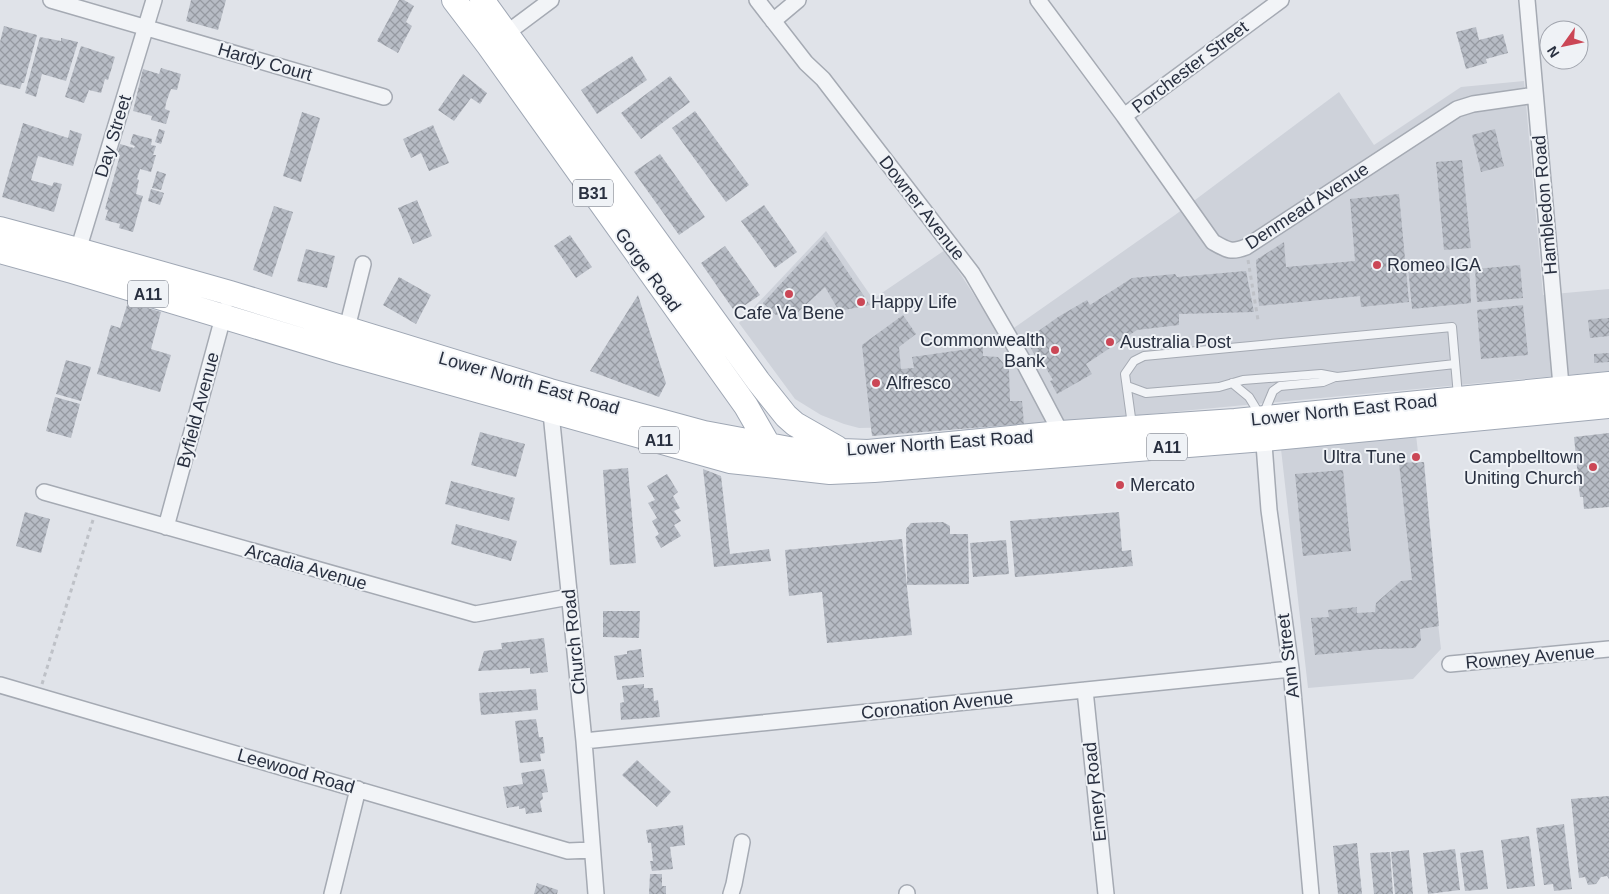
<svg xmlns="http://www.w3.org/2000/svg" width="1609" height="894" font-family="Arial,sans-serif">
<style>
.built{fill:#ced2da}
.building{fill:url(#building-cross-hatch)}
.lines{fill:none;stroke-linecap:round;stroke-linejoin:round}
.lane-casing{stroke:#a5aab3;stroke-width:10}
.street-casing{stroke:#a5aab3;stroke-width:18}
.primary-casing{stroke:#9fa7b4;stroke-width:26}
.path{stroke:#bec1c7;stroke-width:3;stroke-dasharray:4 4;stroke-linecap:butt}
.lane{stroke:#f2f4f7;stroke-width:8}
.street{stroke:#f2f4f7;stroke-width:15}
.primary{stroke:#fff;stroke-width:24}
.poi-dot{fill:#cb4756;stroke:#eff2f6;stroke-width:2}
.labels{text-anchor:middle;stroke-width:4;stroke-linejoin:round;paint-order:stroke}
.shield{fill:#eff2f6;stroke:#646a77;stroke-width:1}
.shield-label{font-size:16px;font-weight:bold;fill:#293040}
.street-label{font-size:18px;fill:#293040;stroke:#eff2f6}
.poi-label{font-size:18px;fill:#293040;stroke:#eff2f6;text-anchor:start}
</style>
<defs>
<pattern id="building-cross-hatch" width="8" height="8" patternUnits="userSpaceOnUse" patternTransform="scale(1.25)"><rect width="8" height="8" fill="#b7bcc5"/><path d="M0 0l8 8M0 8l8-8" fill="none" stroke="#9599a1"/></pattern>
</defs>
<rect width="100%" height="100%" fill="#e0e3e9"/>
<path class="built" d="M 1524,81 L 1543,295 L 1609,289 L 1609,371 L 1044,424 L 859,428 L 844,424 L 821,415 L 795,399 L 739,323 L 826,231 L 873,299 L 945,250 L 1001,337 L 1175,215 L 1339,92 L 1374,145 L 1461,87 Z
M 1416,435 L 1441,649 L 1413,679 L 1308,688 L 1281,449 Z"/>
<path class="building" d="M 191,0 L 226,0 L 218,30 L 186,21 Z
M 399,0 L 404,0 L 414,6 L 406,22 L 412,26 L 398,53 L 377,41 Z
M 4,26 L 37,35 L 24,83 L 22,83 L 20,89 L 0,84 L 0,42 Z
M 1476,27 L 1479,40 L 1503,34 L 1508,53 L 1486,59 L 1487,63 L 1466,69 L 1456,32 Z
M 40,37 L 61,41 L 61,38 L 78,42 L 66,81 L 42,74 L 36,97 L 25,93 Z
M 81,46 L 115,57 L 108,80 L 105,79 L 101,93 L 89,90 L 84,103 L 65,97 Z
M 632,56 L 647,80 L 597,114 L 581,90 Z
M 161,68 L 181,74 L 177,90 L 171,89 L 166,103 L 165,109 L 170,111 L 166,124 L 151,120 L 152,116 L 133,111 L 143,69 L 159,74 Z
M 463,74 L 487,93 L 480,104 L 471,98 L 454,121 L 438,110 Z
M 670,76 L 690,102 L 641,139 L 621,113 Z
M 695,111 L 749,185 L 726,202 L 672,128 Z
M 302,112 L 320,118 L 301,182 L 283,176 Z
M 23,123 L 68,138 L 70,130 L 82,134 L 73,166 L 38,156 L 31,180 L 52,186 L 54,182 L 62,184 L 54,212 L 2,197 Z
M 433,125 L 449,163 L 429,171 L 421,153 L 411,158 L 403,139 Z
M 159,129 L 165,131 L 161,144 L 155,142 Z
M 1495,129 L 1504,166 L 1481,172 L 1472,135 Z
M 133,134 L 152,139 L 151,145 L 156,146 L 153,155 L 156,155 L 151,172 L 140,169 L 137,179 L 139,180 L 136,194 L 143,196 L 133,232 L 119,228 L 120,224 L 105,220 L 108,210 L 105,209 L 120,155 L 117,155 L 120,144 L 134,148 L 135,146 L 130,144 Z
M 660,154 L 705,217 L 679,235 L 634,172 Z
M 1462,160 L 1471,248 L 1444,250 L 1436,162 Z
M 157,171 L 166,174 L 161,190 L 152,188 Z
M 151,189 L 164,193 L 160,205 L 148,201 Z
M 1399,194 L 1409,302 L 1361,307 L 1360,296 L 1259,306 L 1256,260 L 1284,242 L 1286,267 L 1355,261 L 1350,199 Z
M 417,200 L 432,236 L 413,244 L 398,208 Z
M 764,205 L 797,252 L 775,268 L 741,221 Z
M 274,206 L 293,212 L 272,277 L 253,270 Z
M 570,235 L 592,267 L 576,278 L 554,246 Z
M 824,237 L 870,305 L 839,311 L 825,287 L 797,313 L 776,315 L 763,303 Z
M 725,246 L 760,295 L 735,312 L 701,263 Z
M 306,249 L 335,256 L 327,288 L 297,281 Z
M 1469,265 L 1471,303 L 1412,309 L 1408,266 Z
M 1520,265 L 1523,298 L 1477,302 L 1475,269 Z
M 1246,271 L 1254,312 L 1179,314 L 1179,325 L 1137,330 L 1086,364 L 1092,374 L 1057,394 L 1050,381 L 1053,380 L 1041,360 L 1039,362 L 1026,340 L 1058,317 L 1087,300 L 1090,305 L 1132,278 L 1175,274 L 1177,277 Z
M 399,277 L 431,295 L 416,324 L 383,305 Z
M 638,295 L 666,383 L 659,397 L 590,371 Z
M 128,302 L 161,312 L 151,349 L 171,355 L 160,392 L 97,374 L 111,325 L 120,328 Z
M 1523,305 L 1528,355 L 1481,359 L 1477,310 Z
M 903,315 L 916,334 L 899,347 L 901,369 L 914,368 L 912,357 L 983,347 L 983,356 L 998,357 L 1009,370 L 1010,401 L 1022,401 L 1024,424 L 872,436 L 862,345 Z
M 1609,318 L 1609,336 L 1590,338 L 1588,320 Z
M 1609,353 L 1609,362 L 1594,363 L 1594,354 Z
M 66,360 L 91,367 L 81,401 L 56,394 Z
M 55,397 L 80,404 L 71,438 L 46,431 Z
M 480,432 L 525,444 L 516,477 L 471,465 Z
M 1609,433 L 1609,507 L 1584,509 L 1583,497 L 1580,497 L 1574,437 Z
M 1424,462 L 1439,626 L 1420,629 L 1421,640 L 1415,648 L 1379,649 L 1315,655 L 1311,618 L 1329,617 L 1328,610 L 1357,607 L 1357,613 L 1375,612 L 1376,603 L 1401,581 L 1412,580 L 1399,463 Z
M 628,468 L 636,563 L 610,565 L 603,470 Z
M 703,469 L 721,476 L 730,554 L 769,549 L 771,561 L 714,567 Z
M 1343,470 L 1351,551 L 1303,556 L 1295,474 Z
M 667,474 L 678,492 L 673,496 L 680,508 L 674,511 L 681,521 L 674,525 L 681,536 L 661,548 L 655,537 L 659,534 L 652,521 L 657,518 L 648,503 L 655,500 L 647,486 Z
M 451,481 L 515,498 L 509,521 L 445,504 Z
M 25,512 L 50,519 L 41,553 L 16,546 Z
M 1119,512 L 1122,551 L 1131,550 L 1133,566 L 1015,577 L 1010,521 Z
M 943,522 L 950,526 L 950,534 L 968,534 L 969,584 L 907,585 L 906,529 L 911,523 Z
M 456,524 L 517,541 L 511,561 L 451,544 Z
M 902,539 L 912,635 L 827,643 L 822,592 L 789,596 L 785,550 Z
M 1006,540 L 1009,574 L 973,577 L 970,543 Z
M 603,611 L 640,611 L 639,638 L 603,637 Z
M 544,638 L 548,672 L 530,674 L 530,668 L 478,671 L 484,651 L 502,649 L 501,643 Z
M 641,649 L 644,677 L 617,680 L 614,656 L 627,654 L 627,651 Z
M 644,684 L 644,688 L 653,688 L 654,701 L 658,700 L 660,717 L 621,720 L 620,703 L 624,702 L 622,686 Z
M 536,689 L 538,710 L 481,715 L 479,693 Z
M 536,719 L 539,737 L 543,737 L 545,753 L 540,754 L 541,761 L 520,763 L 515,721 Z
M 637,760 L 671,792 L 657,807 L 622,775 Z
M 544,769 L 548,792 L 542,793 L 543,799 L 540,801 L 542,812 L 526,814 L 525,808 L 519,809 L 519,806 L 507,808 L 503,787 L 523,784 L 521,773 Z
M 1609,796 L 1609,879 L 1607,876 L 1601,877 L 1596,884 L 1588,885 L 1585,877 L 1579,878 L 1571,799 Z
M 1564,824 L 1572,889 L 1554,891 L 1553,884 L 1544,885 L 1536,828 Z
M 683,825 L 685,845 L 670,847 L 673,869 L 652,871 L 650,861 L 653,861 L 651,843 L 648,843 L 646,830 Z
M 1529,836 L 1535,886 L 1507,889 L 1501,840 Z
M 1357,843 L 1362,894 L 1338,894 L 1333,846 Z
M 1455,849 L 1460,890 L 1428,894 L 1423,853 Z
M 1409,850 L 1413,894 L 1395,894 L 1391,852 Z
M 1483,850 L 1488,889 L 1465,891 L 1460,853 Z
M 1390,852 L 1393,894 L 1374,894 L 1370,853 Z
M 650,874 L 662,874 L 662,886 L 666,886 L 666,894 L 649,894 Z
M 537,883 L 558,890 L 557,894 L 534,894 Z"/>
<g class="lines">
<g class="lane-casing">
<path id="lane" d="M 1232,383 L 1249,397 L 1260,415
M 1127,386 L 1146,393 L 1219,387 L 1243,380 L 1321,374 L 1337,377 L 1455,364
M 1263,415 L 1273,391 L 1280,386 L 1323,382 L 1335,377
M 1132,425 L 1125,374 L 1134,361 L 1144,356 L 1452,327 L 1458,396"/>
</g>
<g class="street-casing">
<path id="street" d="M 51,0 L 384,97
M 757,0 L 806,63 L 823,79 L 972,273 L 1022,359 L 1061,433
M 1038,0 L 1124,116 L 1213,242 C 1227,250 1231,253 1246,247 L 1457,109 L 1473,104 L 1535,95
M 1527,0 L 1562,397
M 773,21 L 798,0
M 500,38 L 551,0
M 1124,116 L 1281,0
M 76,257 L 154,0
M 345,336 L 363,264
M 550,403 L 584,741 L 596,894
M 1263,431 L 1269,510 L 1291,669 L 1311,894
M 44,492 L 475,614 L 569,597
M 166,527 L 225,310
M 1450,664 L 1609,649
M 0,685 L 568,851 L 592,850
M 1085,690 L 1106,894
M 584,741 L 1291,669
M 332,894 L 358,789
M 731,894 L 734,884 L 742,842
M 907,894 L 907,893"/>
</g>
<g class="primary-casing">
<path id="primary" d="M 454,0 L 489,46 L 746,406 L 769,446
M 482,0 L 758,381 L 786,416 L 795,424 L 837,448
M 0,229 L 78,250 L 230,293 L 550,391 L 704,433 L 789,449 L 868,452 L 1061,433 L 1235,421 L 1609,384
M 0,251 L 72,271 L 341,352 L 730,461 L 830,472 L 874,470 L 1264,439 L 1609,406"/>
</g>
<path class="path" d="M 1248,260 L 1258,320
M 42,684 L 93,520"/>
<use href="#lane" class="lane"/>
<use href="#street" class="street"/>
<use href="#primary" class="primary"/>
</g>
<g class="poi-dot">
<circle cx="1377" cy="265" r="5"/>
<circle cx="789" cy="294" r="5"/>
<circle cx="861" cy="302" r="5"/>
<circle cx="1110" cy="342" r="5"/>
<circle cx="1055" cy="350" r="5"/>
<circle cx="876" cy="383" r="5"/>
<circle cx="1416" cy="457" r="5"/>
<circle cx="1593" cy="467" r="5"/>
<circle cx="1120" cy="485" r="5"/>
</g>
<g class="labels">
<g class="shield">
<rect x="573" y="179.5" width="40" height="27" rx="4"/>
<rect x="128" y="280.5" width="40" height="27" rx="4"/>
<rect x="639" y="426.5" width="40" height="27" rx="4"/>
<rect x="1147" y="433.5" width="40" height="27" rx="4"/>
</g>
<g class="shield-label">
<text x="593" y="199">B31</text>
<text x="148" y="300">A11</text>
<text x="659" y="446">A11</text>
<text x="1167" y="453">A11</text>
</g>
<g class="street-label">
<text transform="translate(265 62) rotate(16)" y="6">Hardy Court</text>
<text transform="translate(1190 67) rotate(-37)" y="6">Porchester Street</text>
<text transform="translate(113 136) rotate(-73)" y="6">Day Street</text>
<text transform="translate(1545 205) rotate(-95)" y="6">Hambledon Road</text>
<text transform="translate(1307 206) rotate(-33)" y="6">Denmead Avenue</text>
<text transform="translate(922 208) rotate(52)" y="6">Downer Avenue</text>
<text transform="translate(648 270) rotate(54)" y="6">Gorge Road</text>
<text transform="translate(529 383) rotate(16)" y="6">Lower North East Road</text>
<text transform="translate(198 410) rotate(-75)" y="6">Byfield Avenue</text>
<text transform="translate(1344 410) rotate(-6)" y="6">Lower North East Road</text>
<text transform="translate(940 443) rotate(-4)" y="6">Lower North East Road</text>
<text transform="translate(306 567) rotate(16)" y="6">Arcadia Avenue</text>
<text transform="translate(574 642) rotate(-96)" y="6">Church Road</text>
<text transform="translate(1288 656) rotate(-97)" y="6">Ann Street</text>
<text transform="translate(1530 657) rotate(-5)" y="6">Rowney Avenue</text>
<text transform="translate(937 705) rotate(-6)" y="6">Coronation Avenue</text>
<text transform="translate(296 771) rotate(16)" y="6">Leewood Road</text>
<text transform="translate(1095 792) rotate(-96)" y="6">Emery Road</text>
</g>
<g class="poi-label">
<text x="1387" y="271">Romeo IGA</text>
<text x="871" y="308">Happy Life</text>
<text x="789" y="319" text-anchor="middle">Cafe Va Bene</text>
<text x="1045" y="346" text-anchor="end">Commonwealth<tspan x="1045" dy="21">Bank</tspan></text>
<text x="1120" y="348">Australia Post</text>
<text x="886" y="389">Alfresco</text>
<text x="1406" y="463" text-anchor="end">Ultra Tune</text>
<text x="1583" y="463" text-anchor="end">Campbelltown<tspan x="1583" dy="21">Uniting Church</tspan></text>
<text x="1130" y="491">Mercato</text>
</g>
</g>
<g transform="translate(1564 45) rotate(237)"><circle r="24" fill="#eff2f6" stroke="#a0a4ad"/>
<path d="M0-4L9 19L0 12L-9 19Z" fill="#cb4756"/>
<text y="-8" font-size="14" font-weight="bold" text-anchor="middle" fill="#293040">N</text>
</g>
</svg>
